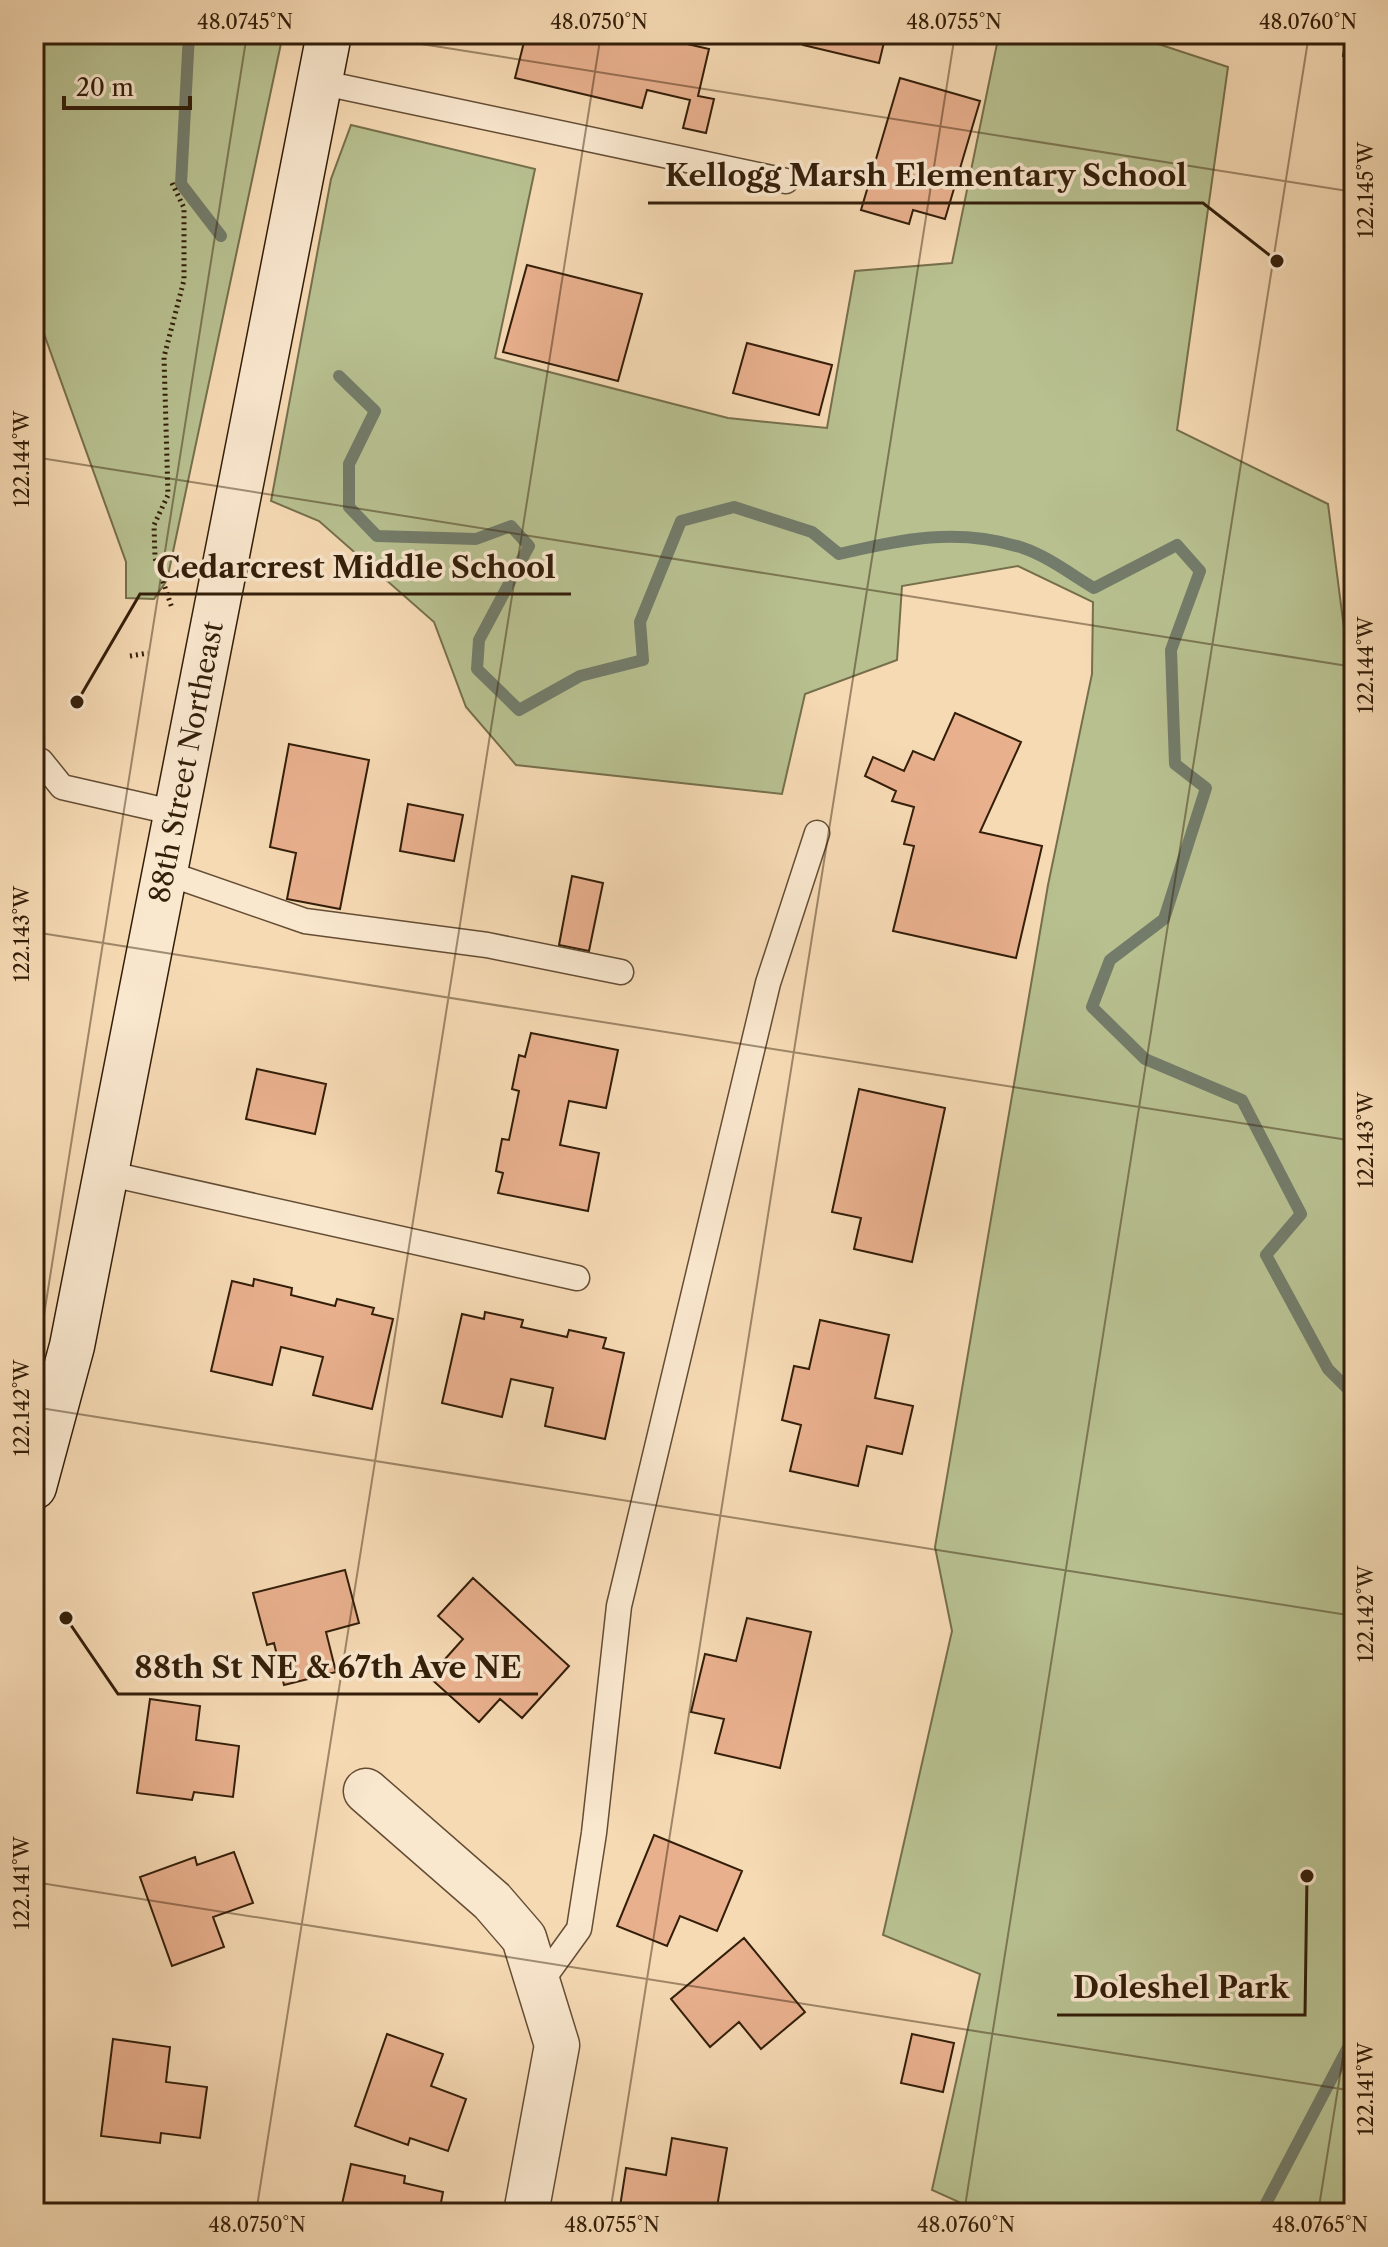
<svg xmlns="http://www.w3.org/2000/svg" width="1388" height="2247" font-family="'Libre Caslon Text',serif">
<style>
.green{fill:#b8c090;stroke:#766f4c;stroke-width:2}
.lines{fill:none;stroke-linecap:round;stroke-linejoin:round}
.stream{stroke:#737c6a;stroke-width:12}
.building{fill:#e9b08e;stroke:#331e09;stroke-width:2}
.lane-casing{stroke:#644d34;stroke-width:27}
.street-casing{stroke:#644d34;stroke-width:47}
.secondary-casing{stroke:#331e09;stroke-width:47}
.path{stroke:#331e09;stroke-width:5;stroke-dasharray:2 4;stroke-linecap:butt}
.lane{stroke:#f9e7ce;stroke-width:24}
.street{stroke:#f9e7ce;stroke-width:44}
.secondary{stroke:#f9e7ce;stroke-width:44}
.ticks{fill:none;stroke:#331e09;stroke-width:2;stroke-opacity:0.45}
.labels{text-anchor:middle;stroke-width:7;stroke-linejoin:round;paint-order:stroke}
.street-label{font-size:28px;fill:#331e09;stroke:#f9e7ce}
.leader{fill:none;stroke:#331e09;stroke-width:3}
.callout-dot{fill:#331e09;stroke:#f9e7ce;stroke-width:3}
.callout-label{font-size:30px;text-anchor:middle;font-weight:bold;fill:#331e09;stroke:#f9e7ce;stroke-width:7;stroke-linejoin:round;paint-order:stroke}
.neatline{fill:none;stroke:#331e09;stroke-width:3}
.ticks-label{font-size:20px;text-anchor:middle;fill:#331e09}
</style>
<rect width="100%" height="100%" fill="#f6dab4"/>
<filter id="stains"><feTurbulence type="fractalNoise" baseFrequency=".0025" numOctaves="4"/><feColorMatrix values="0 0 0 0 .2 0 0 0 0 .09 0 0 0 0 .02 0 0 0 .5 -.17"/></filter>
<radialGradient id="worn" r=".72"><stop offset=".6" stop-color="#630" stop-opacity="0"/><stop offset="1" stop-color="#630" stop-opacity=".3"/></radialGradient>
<path class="green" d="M 34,34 L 283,34 L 167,580 L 154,599 L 126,598 L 126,562 L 34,306 Z
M 999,34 L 1128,34 L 1228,67 L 1177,430 L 1328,504 L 1354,706 L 1354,2213 L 983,2213 L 932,2190 L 980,1974 L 883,1935 L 952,1631 L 935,1547 L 1048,885 L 1092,674 L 1093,602 L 1018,566 L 902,586 L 897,660 L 805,694 L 782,794 L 516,765 L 466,707 L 434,622 L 319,521 L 271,501 L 331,179 L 351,125 L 535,169 L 495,358 L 728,418 L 827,428 L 855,271 L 952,263 Z"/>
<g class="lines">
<path class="stream" d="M 189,34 L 181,184 L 221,236
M 339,376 L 375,411 L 349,464 L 349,507 L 377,536 L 476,539 L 511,526 L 529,546 L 479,640 L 477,669 L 519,710 L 580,676 L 643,660 L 640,622 L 681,521 L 734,507 L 812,532 L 839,554 C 903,539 958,527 1023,548 C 1047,556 1072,575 1094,588 L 1177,545 L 1200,571 L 1171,650 L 1175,764 L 1206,788 L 1164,919 L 1110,960 L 1092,1007 L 1145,1059 L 1242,1100 L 1301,1214 L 1266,1255 L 1328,1369 L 1354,1395
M 1261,2213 L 1354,2036"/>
</g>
<path class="building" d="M 526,34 L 675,34 L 674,41 L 709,49 L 698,96 L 714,99 L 706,133 L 683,128 L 690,100 L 647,90 L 642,108 L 515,78 Z
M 805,34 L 886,34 L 879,63 L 803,45 Z
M 1347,34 L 1354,34 L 1354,58 L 1343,56 Z
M 900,78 L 980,101 L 945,219 L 913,210 L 909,224 L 861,210 Z
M 527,265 L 642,294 L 618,381 L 503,352 Z
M 747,343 L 832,365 L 819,415 L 733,393 Z
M 955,713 L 1021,742 L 980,832 L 1042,846 L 1016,958 L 893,931 L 914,846 L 904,844 L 914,807 L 892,801 L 896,791 L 865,776 L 873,757 L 904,771 L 913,751 L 934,760 Z
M 289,744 L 369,760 L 340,909 L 287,899 L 296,853 L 270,847 Z
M 408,804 L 463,815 L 454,861 L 400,851 Z
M 572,876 L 603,883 L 589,951 L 559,945 Z
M 531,1033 L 618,1050 L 606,1108 L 569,1101 L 560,1145 L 599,1153 L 588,1211 L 498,1193 L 503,1173 L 496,1171 L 502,1139 L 509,1140 L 519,1091 L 512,1089 L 519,1055 L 525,1057 Z
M 257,1069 L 326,1084 L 315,1134 L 246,1119 Z
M 859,1089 L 945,1108 L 912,1262 L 854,1249 L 861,1218 L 832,1212 Z
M 254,1279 L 292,1288 L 291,1295 L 335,1306 L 337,1299 L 374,1308 L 372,1314 L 393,1319 L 372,1409 L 313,1395 L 323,1357 L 281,1347 L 272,1385 L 211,1371 L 232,1281 L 253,1286 Z
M 485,1312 L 523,1320 L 521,1327 L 567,1337 L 569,1330 L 606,1338 L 603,1348 L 624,1353 L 605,1439 L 545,1426 L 553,1388 L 511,1379 L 502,1417 L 442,1403 L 462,1314 L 484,1319 Z
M 820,1320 L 889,1335 L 875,1398 L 913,1406 L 902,1454 L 867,1446 L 858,1486 L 790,1471 L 801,1425 L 782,1420 L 794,1366 L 809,1369 Z
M 345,1570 L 359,1623 L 326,1632 L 336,1672 L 284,1685 L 274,1643 L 267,1645 L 253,1593 Z
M 473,1578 L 569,1666 L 522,1718 L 500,1699 L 479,1722 L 429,1677 L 463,1639 L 438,1616 Z
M 747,1618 L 811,1632 L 780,1768 L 715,1753 L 724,1719 L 691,1712 L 705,1654 L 736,1661 Z
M 150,1699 L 200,1706 L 196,1740 L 239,1746 L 233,1797 L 194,1792 L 192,1800 L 137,1793 Z
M 654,1835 L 742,1871 L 717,1931 L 680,1916 L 667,1946 L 617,1926 Z
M 234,1852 L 253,1903 L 213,1917 L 224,1947 L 172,1966 L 140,1877 L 195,1857 L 197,1865 Z
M 744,1938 L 805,2012 L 761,2049 L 739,2022 L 710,2047 L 671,1999 Z
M 387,2034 L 443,2054 L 431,2086 L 466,2099 L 448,2151 L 410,2138 L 408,2145 L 355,2126 Z
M 912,2034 L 954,2043 L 943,2092 L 901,2083 Z
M 113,2039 L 170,2047 L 166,2082 L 207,2087 L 200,2138 L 161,2133 L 160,2143 L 101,2136 Z
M 672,2138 L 727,2148 L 716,2213 L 619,2213 L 626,2168 L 666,2175 Z
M 351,2164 L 405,2176 L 404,2183 L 443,2192 L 439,2213 L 340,2213 Z
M 130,2204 L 180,2213 L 129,2213 Z"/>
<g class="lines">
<g class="lane-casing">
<path id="lane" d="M 319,82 L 786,181
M 34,761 L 41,761 L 62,787 L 176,813
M 164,872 L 305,921 L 487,945 L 621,972
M 106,1173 L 577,1278
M 540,1983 L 579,1929 L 594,1833 L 619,1606 L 768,983 L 817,833"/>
</g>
<g class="street-casing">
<path id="street" d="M 366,1791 L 492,1901 L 524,1938 L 557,2045 L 526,2213"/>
</g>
<g class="secondary-casing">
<path id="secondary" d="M 34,1487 L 72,1346 L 329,34"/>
</g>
<path class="path" d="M 172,183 L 184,208 L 184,280 L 164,357 L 168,495 L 154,525 L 155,558 L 172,608
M 130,656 L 148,653"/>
<use href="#lane" class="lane"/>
<use href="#street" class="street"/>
<use href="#secondary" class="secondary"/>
</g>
<path class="ticks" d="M 358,34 L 1354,192M 34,457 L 1354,667M 34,932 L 1354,1141M 34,1378 L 247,34M 34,1407 L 1354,1616M 34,1882 L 1354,2091M 256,2213 L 601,34M 610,2213 L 955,34M 964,2213 L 1309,34M 1318,2213 L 1354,1988"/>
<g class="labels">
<g class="street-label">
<text transform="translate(186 762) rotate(-79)" y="10">88th Street Northeast</text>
</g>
</g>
<path class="leader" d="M1277 261L1203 203H648M77 702L140 594H571M66 1618L118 1694H538M1307 1876L1305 2015H1057"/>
<g class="callout-dot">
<circle cx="1277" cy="261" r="8"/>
<circle cx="77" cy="702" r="8"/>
<circle cx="66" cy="1618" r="8"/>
<circle cx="1307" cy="1876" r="8"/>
</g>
<g class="callout-label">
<text x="926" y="186">Kellogg Marsh Elementary School</text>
<text x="356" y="578">Cedarcrest Middle School</text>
<text x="328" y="1678">88th St NE &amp; 67th Ave NE</text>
<text x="1181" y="1998">Doleshel Park</text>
</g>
<rect width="1388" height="2247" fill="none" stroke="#f6dab4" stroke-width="88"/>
<path d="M64 96v12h126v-12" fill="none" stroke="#331e09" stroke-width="4"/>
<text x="76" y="96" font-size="24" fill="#331e09" stroke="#f9e7ce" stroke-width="6" paint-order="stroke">20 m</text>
<rect x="44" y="44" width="1300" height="2159" class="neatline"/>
<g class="ticks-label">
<text x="245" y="29">48.0745°N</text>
<text x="599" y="29">48.0750°N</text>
<text x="954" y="29">48.0755°N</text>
<text x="1308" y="29">48.0760°N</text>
<text transform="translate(1366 190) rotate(-90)" y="7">122.145°W</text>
<text transform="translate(22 459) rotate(-90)" y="7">122.144°W</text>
<text transform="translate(1366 665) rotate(-90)" y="7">122.144°W</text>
<text transform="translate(22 934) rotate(-90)" y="7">122.143°W</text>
<text transform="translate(1366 1140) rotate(-90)" y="7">122.143°W</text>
<text transform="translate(22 1408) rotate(-90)" y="7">122.142°W</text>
<text transform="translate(1366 1614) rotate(-90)" y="7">122.142°W</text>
<text transform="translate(22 1883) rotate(-90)" y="7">122.141°W</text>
<text transform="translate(1366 2089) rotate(-90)" y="7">122.141°W</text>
<text x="257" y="2232">48.0750°N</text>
<text x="612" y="2232">48.0755°N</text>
<text x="966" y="2232">48.0760°N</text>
<text x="1320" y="2232">48.0765°N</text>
</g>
<rect width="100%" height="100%" filter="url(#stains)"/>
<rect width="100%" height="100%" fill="url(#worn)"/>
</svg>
